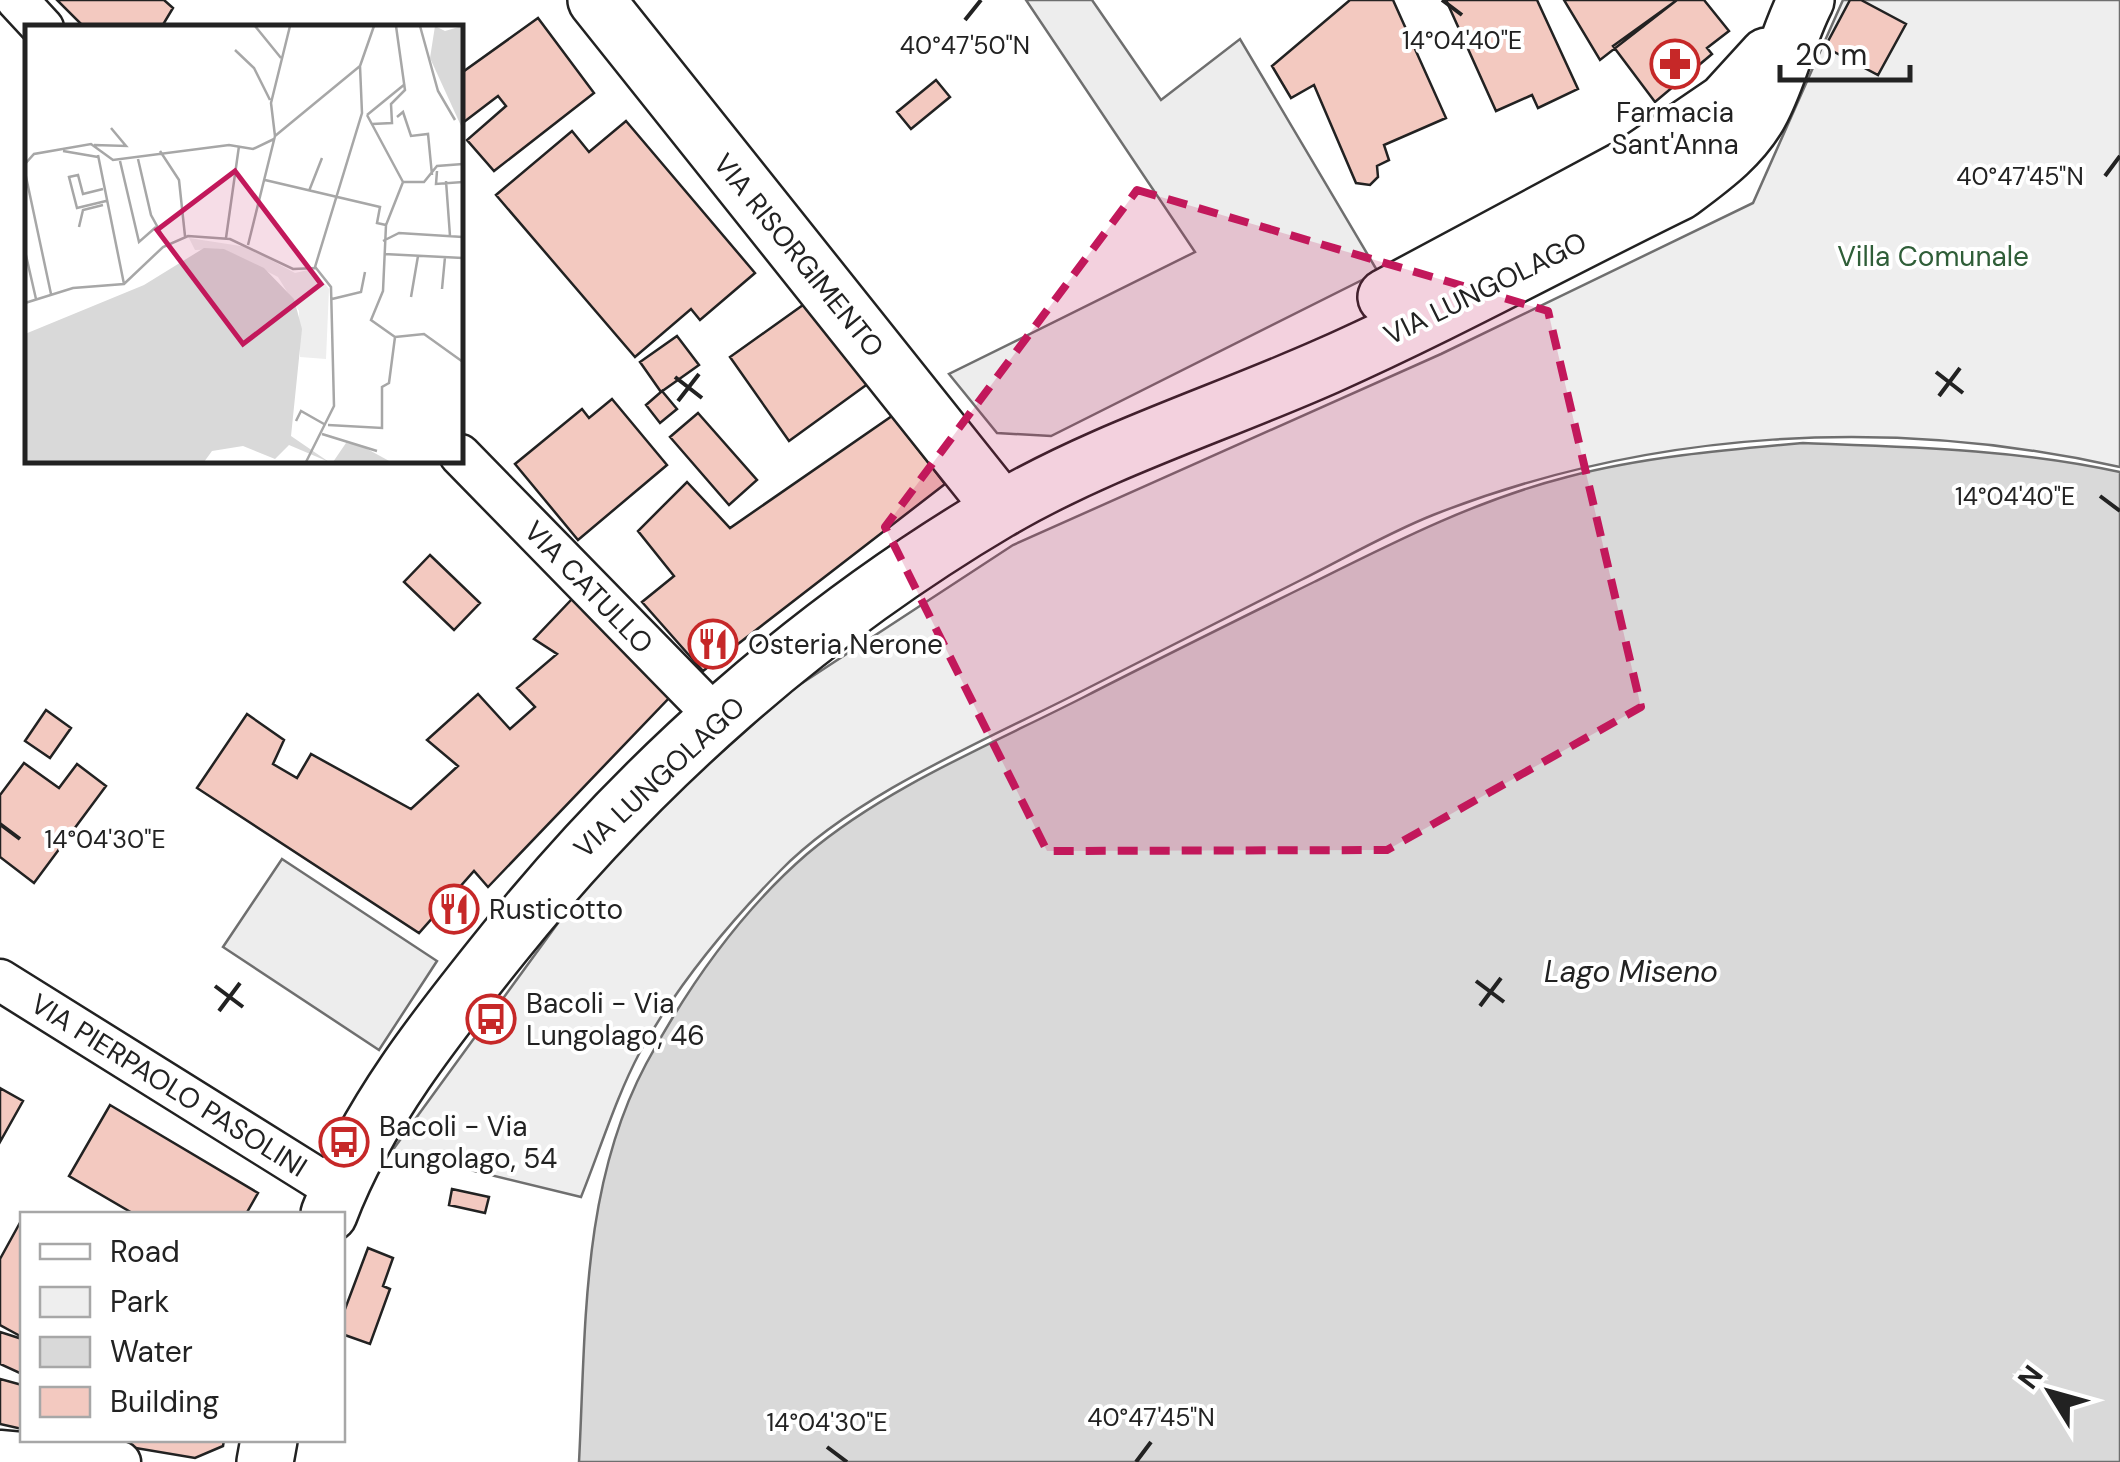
<svg xmlns="http://www.w3.org/2000/svg" width="2120" height="1462" font-family="'DM Sans',sans-serif">
<style>
.green{fill:#eee;stroke:#6f6f6f;stroke-width:2.5}
.parking{fill:#ededed;stroke:#6f6f6f;stroke-width:2.5}
.water{fill:#d9d9d9;stroke:#6f6f6f;stroke-width:2.5}
.building{fill:#f3c9c0;stroke:#222;stroke-width:2.5}
.lines{fill:none;stroke-linecap:round;stroke-linejoin:round}
.street-casing{stroke:#222;stroke-width:45}
.secondary-casing{stroke:#222;stroke-width:60}
.street{stroke:#fff;stroke-width:40}
.secondary{stroke:#fff;stroke-width:55}
.marked{fill:#c2185b;fill-opacity:0.2;stroke:#c2185b;stroke-width:8;stroke-dasharray:20 12;stroke-linejoin:round}
.ticks{fill:none;stroke:#222;stroke-width:4}
.labels{text-anchor:middle;stroke-width:8;stroke-linejoin:round;paint-order:stroke}
.poi-label{font-size:28px;fill:#222;stroke:#fff;text-anchor:start}
.street-label{font-size:28px;fill:#222;stroke:#fff}
.park-label{font-size:28px;fill:#2f5e38;stroke:#fff}
.water-label{font-size:30px;font-style:italic;fill:#222;stroke:#fff}
.inset-road{fill:none;stroke:#a7a7a7;stroke-width:2.5}
.view{fill:#c2185b;fill-opacity:0.15;stroke:#c2185b;stroke-width:5}
.inset-edge{fill:none;stroke:#222;stroke-width:5}
.ticks-label{font-size:25px;text-anchor:middle;fill:#222;stroke:#fff;stroke-width:8;stroke-linejoin:round;paint-order:stroke}
</style>
<rect width="100%" height="100%" fill="#fff"/>
<path class="green" d="M 1843,0 L 2120,0 L 2120,467 C 1891,416 1652,429 1433,515 C 1388,533 1345,558 1301,580 C 1230,616 1159,652 1088,688 C 991,738 856,793 780,871 C 728,924 676,987 640,1052 C 616,1097 600,1150 581,1197 L 392,1151 L 609,853 L 790,691 L 1013,545 L 1441,354 L 1753,203 Z"/>
<path class="parking" d="M 1026,0 L 1092,0 L 1161,100 L 1240,39 L 1378,272 L 1051,436 L 997,433 L 949,374 L 1195,252 Z
M 282,859 L 437,961 L 379,1050 L 223,947 Z"/>
<path class="water" d="M 1803,443 C 1910,447 2015,449 2120,472 L 2120,1462 L 579,1462 C 586,1328 581,1186 646,1064 C 687,988 741,911 807,854 C 886,787 992,744 1084,697 C 1160,658 1237,620 1314,582 C 1396,541 1477,500 1567,477 C 1643,457 1724,450 1803,443 Z"/>
<path class="building" d="M 57,0 L 164,0 L 173,8 L 161,28 L 85,28 Z
M 1350,0 L 1393,0 L 1446,118 L 1384,145 L 1389,160 L 1377,166 L 1378,177 L 1370,185 L 1356,183 L 1314,85 L 1291,98 L 1272,66 Z
M 1446,0 L 1537,0 L 1578,89 L 1538,108 L 1532,95 L 1496,111 Z
M 1564,0 L 1677,0 L 1600,60 Z
M 1677,0 L 1704,0 L 1729,31 L 1707,48 L 1712,54 L 1655,102 L 1613,46 Z
M 1850,0 L 1861,0 L 1906,24 L 1878,75 L 1825,47 Z
M 538,18 L 594,93 L 494,171 L 467,140 L 506,106 L 498,96 L 460,125 L 460,74 Z
M 936,80 L 950,97 L 911,129 L 897,112 Z
M 626,121 L 755,273 L 700,320 L 691,309 L 635,357 L 496,195 L 572,131 L 589,152 Z
M 810,300 L 869,383 L 789,441 L 730,357 Z
M 677,336 L 699,365 L 661,392 L 640,362 Z
M 662,391 L 677,409 L 660,423 L 646,405 Z
M 612,399 L 667,465 L 578,540 L 515,464 L 582,409 L 589,418 Z
M 698,413 L 757,480 L 729,505 L 670,437 Z
M 892,416 L 945,484 L 703,671 L 642,602 L 674,576 L 638,531 L 687,482 L 730,528 Z
M 430,555 L 480,603 L 454,630 L 404,582 Z
M 572,599 L 670,697 L 488,887 L 474,871 L 419,933 L 197,788 L 247,714 L 284,740 L 273,764 L 297,778 L 311,754 L 411,809 L 458,766 L 427,740 L 478,694 L 510,729 L 535,707 L 517,688 L 557,654 L 534,639 Z
M 46,710 L 71,728 L 50,758 L 25,741 Z
M 24,763 L 59,788 L 77,764 L 106,786 L 34,883 L 0,857 L 0,795 Z
M 0,1088 L 23,1101 L 0,1142 Z
M 110,1105 L 258,1193 L 246,1214 L 134,1214 L 69,1176 Z
M 452,1189 L 489,1197 L 485,1213 L 449,1205 Z
M 22,1219 L 22,1337 L 0,1325 L 0,1259 Z
M 368,1248 L 393,1258 L 383,1286 L 390,1289 L 370,1344 L 342,1334 L 342,1317 Z
M 0,1332 L 22,1339 L 22,1374 L 0,1364 Z
M 0,1379 L 22,1385 L 22,1429 L 0,1424 Z
M 88,1440 L 224,1440 L 223,1446 L 195,1458 Z"/>
<g class="lines">
<g class="street-casing">
<path id="street" d="M 17,0 L 43,28
M 460,455 L 718,719
M 0,980 L 338,1191
M 0,1451 L 120,1462"/>
</g>
<g class="secondary-casing">
<path id="secondary" d="M 596,0 L 1002,509
M 1386,297 L 1634,164 L 1725,102 L 1767,56
M 329,1214 C 367,1114 436,1027 503,944 C 640,773 810,622 1000,510 C 1103,450 1219,414 1327,366 C 1446,313 1562,249 1679,192 C 1710,169 1744,145 1762,109 C 1780,74 1788,35 1806,0
M 265,1462 L 269,1440"/>
</g>
<use href="#street" class="street"/>
<use href="#secondary" class="secondary"/>
</g>
<path class="marked" d="M 1137,190 L 1548,311 L 1641,707 L 1387,850 L 1047,851 L 885,527 Z"/>
<path class="ticks" d="M 1442,0 L 1462,15M 965,20 L 981,0M 2105,176 L 2120,156M 1936,372 L 1963,393M 675,377 L 702,398M 1939,396 L 1960,368M 678,401 L 699,374M 2100,496 L 2120,511M 0,824 L 20,839M 1476,981 L 1504,1002M 215,986 L 243,1007M 1480,1006 L 1501,978M 219,1011 L 240,983M 827,1447 L 847,1462M 1136,1462 L 1151,1442"/>
<defs>
<g id="pharmacy-ring" transform="scale(2.5)"><circle r="9.5" fill="#fff" stroke="#c62828" stroke-width="1.5"/><path d="M-2-6h4v4h4v4h-4v4h-4v-4h-4v-4h4Z" fill="#c62828"/></g>
<g id="restaurant-ring" transform="scale(2.5)"><circle r="9.5" fill="#fff" stroke="#c62828" stroke-width="1.5"/><path d="M-5-6h1v4h1v-4h1v4h1v-4h1v5L-1.5 .5V6h-2V.5L-5-1ZM5-6V6H3V1.5H1.5Q1.5-4 5-6Z" fill="#c62828"/></g>
<g id="bus-ring" transform="scale(2.5)"><circle r="9.5" fill="#fff" stroke="#c62828" stroke-width="1.5"/><path d="M-5-6H5V4H4V6H2V4H-2V6H-4V4H-5ZM-3.5-4V0h7V-4ZM-3.5 1.2v1.5H-2V1.2ZM2 1.2v1.5H3.5V1.2Z" fill="#c62828"/></g>
</defs>
<g fill-rule="evenodd">
<use href="#pharmacy-ring" x="1675" y="64"/>
<use href="#restaurant-ring" x="713" y="644"/>
<use href="#restaurant-ring" x="454" y="909"/>
<use href="#bus-ring" x="491" y="1019"/>
<use href="#bus-ring" x="344" y="1142"/>
</g>
<g class="labels">
<g class="poi-label">
<text x="1675" y="122" text-anchor="middle">Farmacia<tspan x="1675" dy="32">Sant'Anna</tspan></text>
<text x="748" y="654">Osteria Nerone</text>
<text x="489" y="919">Rusticotto</text>
<text x="526" y="1013">Bacoli - Via<tspan x="526" dy="32">Lungolago, 46</tspan></text>
<text x="379" y="1136">Bacoli - Via<tspan x="379" dy="32">Lungolago, 54</tspan></text>
</g>
<g class="street-label">
<text transform="translate(799 255) rotate(51)" y="10">VIA RISORGIMENTO</text>
<text transform="translate(1485 288) rotate(-26)" y="10">VIA LUNGOLAGO</text>
<text transform="translate(589 587) rotate(46)" y="10">VIA CATULLO</text>
<text transform="translate(659 777) rotate(-43)" y="10">VIA LUNGOLAGO</text>
<text transform="translate(169 1085) rotate(32)" y="10">VIA PIERPAOLO PASOLINI</text>
</g>
<g class="park-label">
<text x="1933" y="266">Villa Comunale</text>
</g>
<g class="water-label">
<text x="1631" y="982">Lago Miseno</text>
</g>
</g>
<g transform="translate(25 25)">
<rect width="438" height="438" fill="#fff"/>
<path d="M 164,213 L 222,222 L 270,248 L 288,244 L 304,264 L 301,334 L 275,332 L 274,286 L 253,252 L 198,224 L 170,225 Z" fill="#eee"/>
<path d="M 410,1 L 420,6 L 437,1 L 437,103 L 405,33 ZM 179,223 L 199,224 L 239,243 L 269,274 L 277,304 L 266,411 L 304,437 L 264,420 L 250,434 L 218,421 L 187,426 L 179,437 L 0,437 L 0,309 L 119,260 ZM 321,418 L 335,420 L 366,437 L 308,437 Z" fill="#d9d9d9"/>
<path class="inset-road" d="M 230,1 L 256,33M 395,1 L 413,66 L 430,95M 210,25 L 229,43 L 245,75M 342,90 L 378,157M 342,90 L 380,59M 372,92 L 378,87 L 386,111 L 403,109 L 407,150M 347,99 L 367,98 L 366,79 L 380,65 L 371,1M 250,111 L 335,41M 69,120 L 101,121 L 86,103M 38,126 L 73,132M 135,126 L 154,155 L 160,211M 73,130 L 99,259M 113,134 L 126,190 L 142,219M 95,136 L 114,217 L 131,202M 0,139 L 9,129 L 66,119 L 88,135 L 204,120 L 228,124 L 249,114M 412,146 L 411,159 L 438,157M 0,147 L 26,269M 240,155 L 355,182 L 352,198 L 361,200M 421,156 L 425,211M 378,157 L 399,157 L 412,141 L 438,139M 78,164 L 58,169 L 53,150 L 44,152 L 52,183 L 81,176M 284,166 L 297,133M 54,202 L 58,185 L 78,180M 201,213 L 214,121M 358,216 L 374,208 L 438,212M 223,220 L 250,111 L 246,78 L 265,1M 0,226 L 11,274M 359,229 L 438,233M 290,242 L 337,88 L 335,41 L 349,1M 417,264 L 420,232M 386,272 L 393,231M 307,274 L 336,267 L 340,247M 0,278 L 48,263 L 99,259 L 138,222 L 163,211 L 205,214 L 268,244 L 291,243 L 306,262 L 309,381 L 281,437M 370,312 L 346,295 L 358,266 L 361,200 L 378,157M 370,312 L 399,309 L 438,337M 271,396 L 276,386 L 299,399M 303,400 L 357,403 L 357,362 L 364,358 L 370,312M 297,409 L 352,426"/>
<path class="view" d="M 210,146 L 296,259 L 218,319 L 132,205 Z"/>
<rect width="438" height="438" class="inset-edge"/>
</g>
<g class="ticks-label">
<text x="1462" y="49">14°04'40"E</text>
<text x="965" y="54">40°47'50"N</text>
<text x="2020" y="185">40°47'45"N</text>
<text x="2015" y="505">14°04'40"E</text>
<text x="105" y="848">14°04'30"E</text>
<text x="1151" y="1426">40°47'45"N</text>
<text x="827" y="1431">14°04'30"E</text>
</g>
<rect x="20" y="1212" width="325" height="230" fill="#ffffff" stroke="#a7a7a7" stroke-width="2.5"/>
<rect x="40" y="1244" width="50" height="15" fill="#ffffff" stroke="#a7a7a7" stroke-width="2.5"/>
<text x="110" y="1262" font-size="30" fill="#222222">Road</text>
<rect x="40" y="1287" width="50" height="30" fill="#eeeeee" stroke="#a7a7a7" stroke-width="2.5"/>
<text x="110" y="1312" font-size="30" fill="#222222">Park</text>
<rect x="40" y="1337" width="50" height="30" fill="#d9d9d9" stroke="#a7a7a7" stroke-width="2.5"/>
<text x="110" y="1362" font-size="30" fill="#222222">Water</text>
<rect x="40" y="1387" width="50" height="30" fill="#f3c9c0" stroke="#a7a7a7" stroke-width="2.5"/>
<text x="110" y="1412" font-size="30" fill="#222222">Building</text>
<g transform="translate(2050 1392) rotate(307)" stroke="#ffffff" stroke-width="8" paint-order="stroke">
<path d="M0-8L18 38L0 25L-18 38Z" fill="#222222"/>
<text y="-15" font-size="28" font-weight="bold" text-anchor="middle" fill="#222222">N</text>
</g>
<path d="M1780 65v15h130v-15" fill="none" stroke="#222222" stroke-width="5"/>
<text x="1795" y="65" font-size="30" fill="#222222" stroke="#ffffff" stroke-width="8" paint-order="stroke">20 m</text>
</svg>
